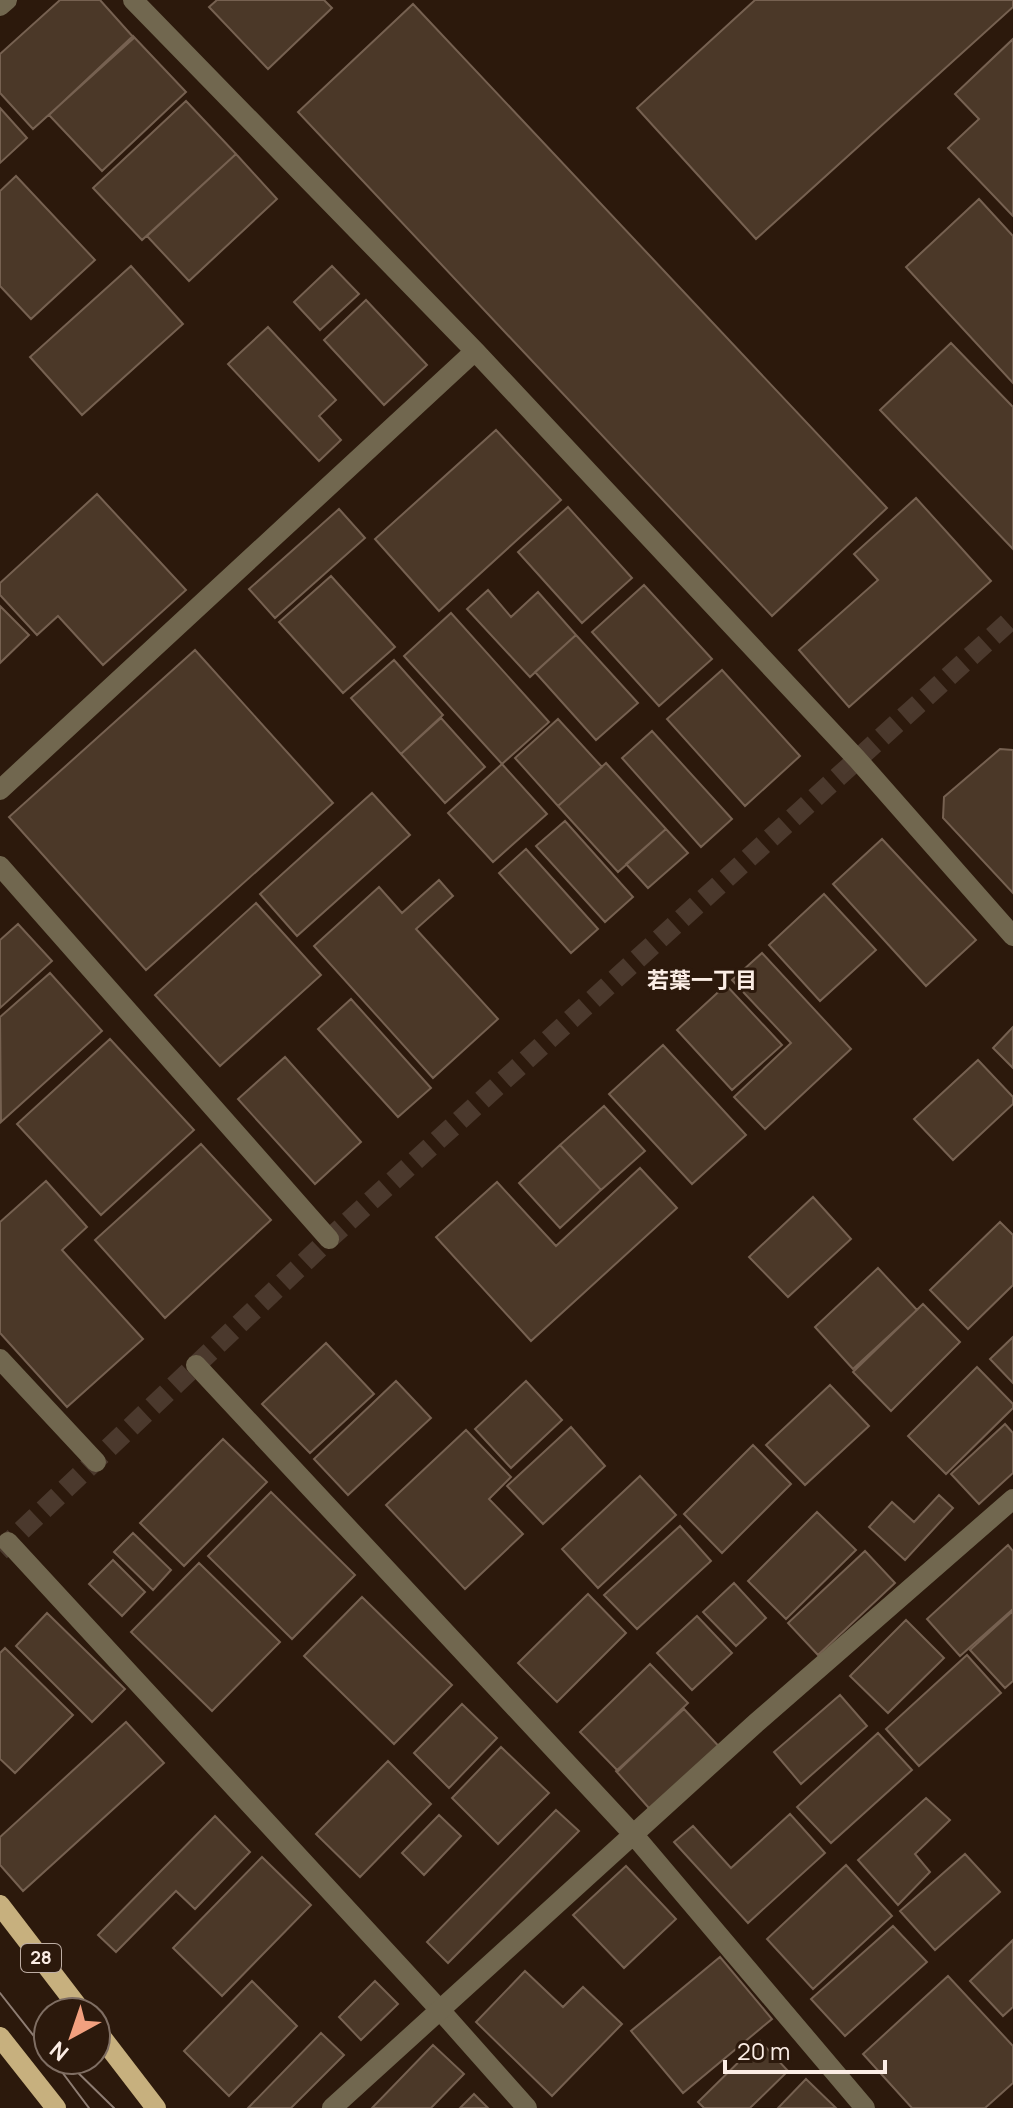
<svg xmlns="http://www.w3.org/2000/svg" width="1013" height="2108" font-family="Manrope,'Noto Sans JP',sans-serif">
<style>
.building{fill:#4b3828;stroke:#766151;stroke-width:2}
.lines{fill:none;stroke-linecap:round;stroke-linejoin:round}
.secondary-tunnel{stroke:#4b392d;stroke-width:20;stroke-dasharray:20 10;stroke-linecap:butt}
.lane{stroke:#71674f;stroke-width:20}
.street{stroke:#71674f;stroke-width:20}
.primary{stroke:#c7b07e;stroke-width:20}
.tram{stroke:#8e7d73;stroke-width:2}
.labels{text-anchor:middle;stroke-width:6;stroke-linejoin:round;paint-order:stroke}
.shield{fill:#2c190c;stroke:#bdada4;stroke-width:2}
.shield-label{font-size:18px;font-weight:bold;fill:#fbede5}
.neighbourhood-label{font-size:22px;font-weight:bold;fill:#fbede5;stroke:#2c190c}
</style>
<rect width="100%" height="100%" fill="#2c190c"/>
<path class="building" d="M 60,0 L 100,0 L 134,38 L 33,129 L 0,93 L 0,54 Z
M 217,0 L 324,0 L 332,8 L 268,69 L 209,7 Z
M 755,0 L 1013,0 L 1013,7 L 756,239 L 637,108 Z
M 413,4 L 887,508 L 772,616 L 298,112 Z
M 133,36 L 186,92 L 102,171 L 49,115 Z
M 1013,39 L 1013,216 L 948,148 L 979,119 L 955,94 Z
M 186,101 L 236,154 L 142,240 L 93,188 Z
M 0,108 L 27,138 L 0,163 Z
M 236,154 L 277,199 L 189,281 L 147,236 Z
M 16,176 L 95,260 L 31,319 L 0,286 L 0,191 Z
M 979,199 L 1013,236 L 1013,383 L 906,267 Z
M 131,266 L 183,324 L 82,415 L 30,357 Z
M 332,266 L 359,294 L 320,330 L 294,302 Z
M 366,300 L 427,365 L 384,405 L 324,340 Z
M 268,327 L 336,400 L 319,416 L 341,440 L 319,461 L 228,364 Z
M 951,343 L 1013,407 L 1013,549 L 880,410 Z
M 496,430 L 561,500 L 439,611 L 375,539 Z
M 97,494 L 186,590 L 103,665 L 58,616 L 37,635 L 0,595 L 0,583 Z
M 916,498 L 991,581 L 849,707 L 799,650 L 878,580 L 854,554 Z
M 568,507 L 632,578 L 582,623 L 518,552 Z
M 339,509 L 365,538 L 275,618 L 249,589 Z
M 331,576 L 395,647 L 343,693 L 279,622 Z
M 644,585 L 712,659 L 659,706 L 592,632 Z
M 488,590 L 511,617 L 538,592 L 576,635 L 530,677 L 467,609 Z
M 0,606 L 29,635 L 0,663 Z
M 451,613 L 549,722 L 502,764 L 404,656 Z
M 576,635 L 638,703 L 596,740 L 535,672 Z
M 195,650 L 333,803 L 146,970 L 9,817 Z
M 394,660 L 443,715 L 401,754 L 351,698 Z
M 722,670 L 800,756 L 745,806 L 667,719 Z
M 441,718 L 485,767 L 445,803 L 401,754 Z
M 558,719 L 602,767 L 558,806 L 515,758 Z
M 652,731 L 732,819 L 701,847 L 622,758 Z
M 1000,749 L 1013,750 L 1013,893 L 943,818 L 944,797 Z
M 606,763 L 666,829 L 618,872 L 558,806 Z
M 502,764 L 547,814 L 493,862 L 448,813 Z
M 372,793 L 410,835 L 297,936 L 260,894 Z
M 565,821 L 633,897 L 605,922 L 536,846 Z
M 666,829 L 688,853 L 648,888 L 626,864 Z
M 882,839 L 976,940 L 926,986 L 833,884 Z
M 526,849 L 598,929 L 571,953 L 499,873 Z
M 439,880 L 453,896 L 416,929 L 498,1019 L 433,1078 L 314,946 L 379,887 L 402,913 Z
M 824,894 L 876,950 L 820,1001 L 769,945 Z
M 256,903 L 321,975 L 220,1066 L 155,995 Z
M 18,924 L 52,961 L 0,1008 L 0,940 Z
M 762,953 L 851,1049 L 765,1129 L 734,1097 L 791,1043 L 732,980 Z
M 50,973 L 102,1031 L 1,1122 L 0,1017 Z
M 726,985 L 782,1045 L 732,1090 L 677,1030 Z
M 351,999 L 431,1088 L 398,1117 L 318,1029 Z
M 1013,1027 L 1013,1068 L 993,1048 Z
M 110,1039 L 194,1130 L 101,1215 L 17,1124 Z
M 663,1045 L 746,1135 L 692,1184 L 609,1094 Z
M 285,1057 L 361,1142 L 315,1184 L 238,1099 Z
M 978,1060 L 1013,1097 L 1013,1104 L 953,1160 L 914,1119 Z
M 604,1106 L 645,1151 L 601,1190 L 560,1145 Z
M 201,1144 L 271,1220 L 165,1318 L 95,1240 Z
M 560,1145 L 601,1190 L 560,1228 L 519,1183 Z
M 640,1168 L 677,1208 L 531,1341 L 436,1237 L 497,1182 L 556,1246 Z
M 46,1181 L 87,1227 L 62,1250 L 143,1339 L 67,1407 L 0,1333 L 0,1222 Z
M 813,1197 L 851,1239 L 788,1297 L 749,1257 Z
M 1000,1222 L 1013,1235 L 1013,1285 L 968,1329 L 930,1290 Z
M 878,1268 L 917,1310 L 853,1369 L 815,1327 Z
M 923,1304 L 960,1342 L 891,1411 L 853,1372 Z
M 1013,1337 L 1013,1383 L 990,1359 Z
M 326,1343 L 374,1394 L 310,1453 L 262,1404 Z
M 977,1367 L 1013,1404 L 1013,1408 L 946,1474 L 908,1436 Z
M 396,1381 L 431,1418 L 348,1495 L 314,1459 Z
M 526,1381 L 562,1420 L 511,1468 L 475,1429 Z
M 830,1385 L 869,1426 L 805,1485 L 766,1445 Z
M 1005,1424 L 1013,1433 L 1013,1473 L 979,1504 L 951,1474 Z
M 571,1427 L 605,1466 L 543,1524 L 507,1486 Z
M 466,1430 L 511,1477 L 489,1499 L 523,1534 L 465,1589 L 386,1505 Z
M 223,1439 L 267,1482 L 184,1566 L 140,1523 Z
M 753,1445 L 791,1484 L 722,1553 L 684,1514 Z
M 640,1476 L 676,1515 L 598,1588 L 562,1549 Z
M 271,1492 L 355,1575 L 292,1639 L 208,1556 Z
M 939,1495 L 953,1508 L 905,1560 L 869,1527 L 892,1502 L 914,1522 Z
M 817,1512 L 856,1550 L 786,1619 L 748,1581 Z
M 680,1526 L 711,1561 L 637,1629 L 604,1595 Z
M 133,1533 L 171,1570 L 153,1590 L 114,1552 Z
M 1008,1545 L 1013,1551 L 1013,1609 L 960,1656 L 927,1619 Z
M 865,1551 L 895,1583 L 818,1655 L 788,1623 Z
M 113,1560 L 145,1592 L 122,1616 L 89,1584 Z
M 199,1563 L 280,1642 L 212,1711 L 131,1632 Z
M 734,1583 L 766,1618 L 736,1646 L 703,1612 Z
M 588,1594 L 626,1633 L 557,1702 L 518,1663 Z
M 362,1597 L 452,1685 L 394,1744 L 304,1656 Z
M 1013,1611 L 1013,1681 L 1005,1688 L 970,1650 Z
M 47,1613 L 125,1689 L 92,1722 L 16,1646 Z
M 697,1616 L 732,1653 L 692,1690 L 657,1653 Z
M 906,1620 L 944,1658 L 888,1713 L 850,1676 Z
M 5,1648 L 73,1715 L 15,1773 L 0,1759 L 0,1653 Z
M 967,1655 L 1001,1693 L 919,1766 L 886,1729 Z
M 650,1664 L 688,1703 L 618,1771 L 580,1732 Z
M 840,1695 L 867,1726 L 801,1784 L 774,1752 Z
M 462,1704 L 497,1738 L 449,1788 L 414,1753 Z
M 684,1709 L 725,1753 L 656,1816 L 616,1771 Z
M 126,1722 L 164,1763 L 23,1891 L 0,1865 L 0,1837 Z
M 878,1733 L 912,1770 L 831,1843 L 797,1807 Z
M 501,1747 L 549,1793 L 498,1844 L 452,1798 Z
M 388,1761 L 431,1804 L 360,1877 L 316,1834 Z
M 926,1798 L 950,1820 L 915,1854 L 930,1872 L 898,1905 L 858,1860 Z
M 556,1810 L 579,1831 L 448,1963 L 427,1942 Z
M 790,1814 L 825,1853 L 748,1923 L 674,1842 L 693,1826 L 731,1868 Z
M 439,1815 L 461,1836 L 424,1875 L 402,1853 Z
M 215,1816 L 250,1852 L 195,1909 L 176,1891 L 116,1952 L 98,1935 Z
M 965,1854 L 1000,1892 L 935,1950 L 900,1911 Z
M 262,1857 L 311,1905 L 222,1996 L 173,1948 Z
M 846,1865 L 892,1916 L 813,1989 L 767,1939 Z
M 626,1866 L 676,1919 L 624,1968 L 573,1915 Z
M 893,1926 L 927,1962 L 845,2036 L 811,1999 Z
M 1013,1940 L 1013,2007 L 1003,2016 L 970,1981 Z
M 720,1957 L 772,2019 L 683,2093 L 631,2031 Z
M 525,1971 L 563,2007 L 583,1987 L 622,2024 L 552,2096 L 476,2022 Z
M 948,1976 L 1013,2046 L 1013,2083 L 985,2108 L 912,2108 L 863,2054 Z
M 252,1981 L 297,2026 L 229,2096 L 184,2051 Z
M 375,1981 L 398,2004 L 361,2040 L 339,2017 Z
M 321,2033 L 344,2055 L 291,2108 L 248,2108 Z
M 760,2041 L 788,2071 L 750,2108 L 704,2108 L 698,2102 Z
M 433,2045 L 464,2074 L 431,2108 L 372,2108 Z
M 806,2079 L 836,2108 L 778,2108 Z
M 474,2094 L 488,2108 L 460,2108 Z"/>
<g class="lines">
<path class="secondary-tunnel" d="M 0,1551 L 329,1239 L 1013,618"/>
<path class="lane" d="M 8,1542 L 440,2010 L 527,2108"/>
<path class="street" d="M 133,0 L 475,351 L 857,759 L 1013,936
M 0,6 L 7,0
M 0,790 L 475,351
M 0,866 L 329,1239
M 0,1359 L 96,1462
M 196,1365 L 633,1834 L 865,2108
M 332,2108 L 756,1723 L 1013,1499"/>
<path class="primary" d="M 0,1905 L 82,2012
M 96,2030 L 156,2108
M 0,2037 L 56,2108"/>
<path class="tram" d="M 0,1993 L 48,2054
M 53,2060 L 89,2108
M 65,2060 L 114,2108"/>
</g>
<g class="labels">
<rect class="shield" x="21" y="1944" width="40" height="28" rx="6"/>
<g class="shield-label">
<text x="41" y="1964">28</text>
</g>
<g class="neighbourhood-label">
<text x="702" y="988">若葉一丁目</text>
</g>
</g>
<g transform="translate(72 2036) rotate(220)"><circle r="38" fill="#2c190c" stroke="#7f6e63" stroke-width="2"/>
<path d="M0-6L14 30L0 20L-14 30Z" fill="#f2a07f"/>
<text y="-12" font-size="22" font-weight="bold" text-anchor="middle" fill="#fbede5">N</text>
</g>
<path d="M725 2060v12h160v-12" fill="none" stroke="#fbede5" stroke-width="4"/>
<text x="737" y="2060" font-size="24" fill="#fbede5" stroke="#2c190c" stroke-width="6" paint-order="stroke">20 m</text>
</svg>
